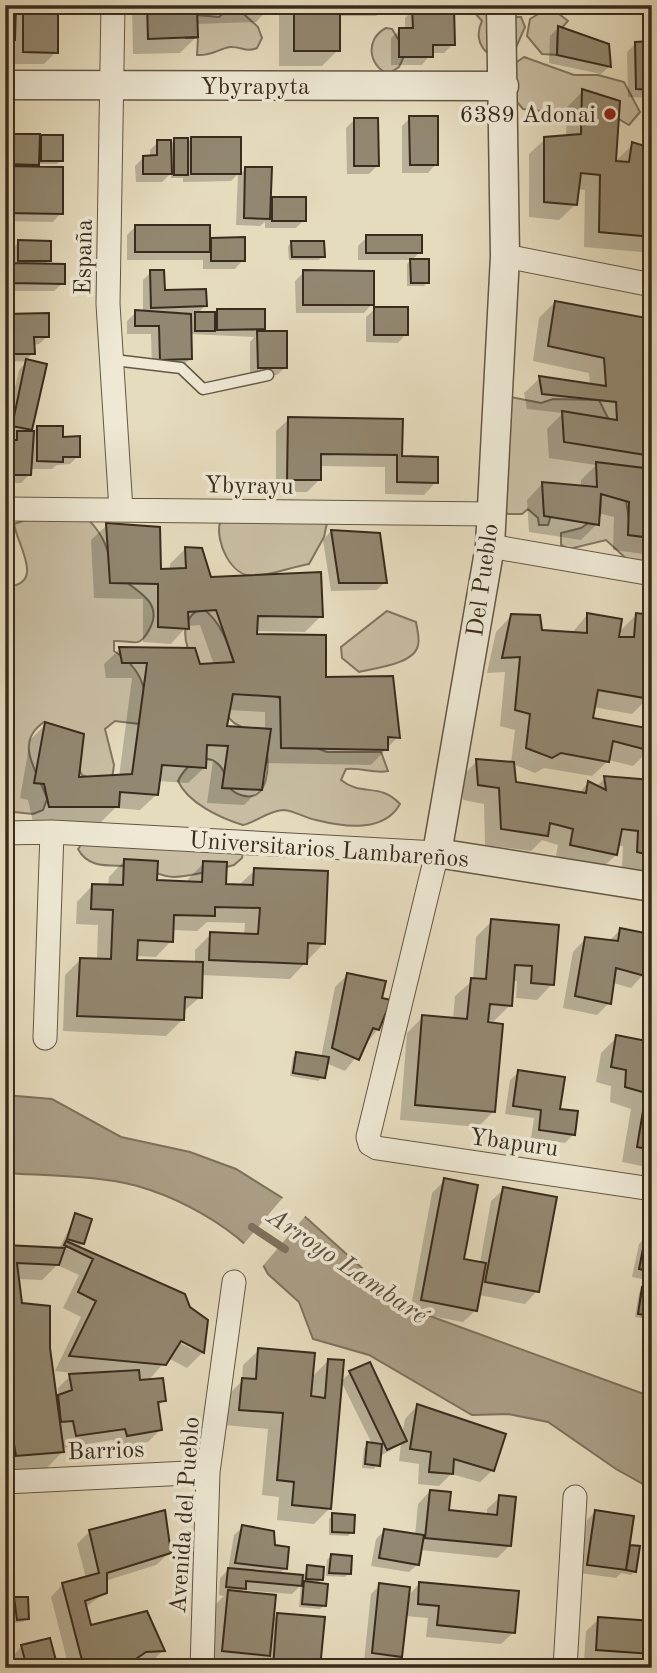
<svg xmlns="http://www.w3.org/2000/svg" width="657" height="1673" font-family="'Old Standard TT',serif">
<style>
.green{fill:#c8bda2;stroke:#807460;stroke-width:2}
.water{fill:#ab9f87;stroke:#7d715d;stroke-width:2}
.pier{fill:#e5dbbd}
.shadow{fill:#0003;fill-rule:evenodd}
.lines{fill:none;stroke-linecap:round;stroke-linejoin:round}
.stream{stroke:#7d715d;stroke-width:8}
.building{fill:#928770;stroke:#392b1d;stroke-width:2}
.service-casing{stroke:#645745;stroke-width:13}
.minor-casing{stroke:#645745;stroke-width:25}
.tertiary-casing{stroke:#645745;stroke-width:31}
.service{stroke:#eee8d4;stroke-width:10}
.minor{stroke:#eee8d4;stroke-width:23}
.tertiary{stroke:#eee8d4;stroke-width:28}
.poi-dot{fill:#8f2418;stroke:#eee8d4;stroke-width:2.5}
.labels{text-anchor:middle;stroke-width:7;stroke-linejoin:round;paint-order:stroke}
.street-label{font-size:24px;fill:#392b1d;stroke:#eee8d4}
.poi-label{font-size:24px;fill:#392b1d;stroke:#eee8d4;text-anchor:end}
.water-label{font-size:26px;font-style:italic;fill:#5b4e3d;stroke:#eee8d4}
</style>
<rect width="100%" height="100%" fill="#e5dbbd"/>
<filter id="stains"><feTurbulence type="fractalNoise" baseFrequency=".00286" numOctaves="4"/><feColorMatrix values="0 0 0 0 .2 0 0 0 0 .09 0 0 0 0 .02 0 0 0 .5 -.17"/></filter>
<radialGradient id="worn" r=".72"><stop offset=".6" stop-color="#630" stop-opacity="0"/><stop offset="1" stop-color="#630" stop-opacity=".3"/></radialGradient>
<path class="green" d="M 474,5 L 501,5 L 512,17 L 521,17 L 525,27 L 514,52 L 489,54 C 478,46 476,33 482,21 L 475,13 Z
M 550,7 L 568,21 L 558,32 L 557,55 L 542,54 L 527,36 L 530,19 Z
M 237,8 L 258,27 L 262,38 L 257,48 C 246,53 241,46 230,47 C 218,49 212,56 197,55 L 198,38 L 186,38 L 185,28 L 197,9 L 197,15 L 219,17 L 227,10 Z
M 386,28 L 392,29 L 406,52 L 399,67 L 388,74 C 368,65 365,39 386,28 Z
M 524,57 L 574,75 L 598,75 L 624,82 L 640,112 L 629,125 L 610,114 L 582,109 L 570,114 L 523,109 L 506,89 L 508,68 Z
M 506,396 L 541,403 L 553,399 L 599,400 L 608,418 L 604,434 L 652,455 L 652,472 L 625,495 L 629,519 L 652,530 L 652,572 L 642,573 L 606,540 L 569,549 L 561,545 L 561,533 L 581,528 L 600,515 L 601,494 L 587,488 L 550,483 L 543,499 L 553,509 L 548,525 L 539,525 L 538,518 L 528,509 L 522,514 L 508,514 L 499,510 Z
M 46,513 L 82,513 C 93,524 102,534 107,549 C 109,553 108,560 110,565 C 120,587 167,595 150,628 C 139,650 134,640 114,641 L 114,651 C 145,670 146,691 148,725 L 115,721 L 105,729 L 114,765 L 112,779 L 103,784 L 82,775 L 55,726 L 44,722 C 12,744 39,772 47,799 L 43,810 L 33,814 L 5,811 L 5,587 C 47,585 17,545 14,524 Z
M 328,518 L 324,537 L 309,564 C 292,567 271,575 254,576 C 231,577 215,542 220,522 Z
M 202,608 C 222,622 230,647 235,669 L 283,701 L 305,744 L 327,752 L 381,752 L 388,771 C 373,774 361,767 346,769 L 341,780 C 362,797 380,782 400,804 C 384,833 344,827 316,820 C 305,818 295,811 284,810 C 269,810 257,822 243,825 C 220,818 188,803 178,781 C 185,766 205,749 220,766 C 228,775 225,788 236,793 C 271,810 271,759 264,739 L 234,723 L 226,715 C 210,688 159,628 202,608 Z
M 387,611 L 416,622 C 417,629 420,638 418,645 C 415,664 375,668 359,672 L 342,658 L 341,647 Z
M 84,841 L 244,847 L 242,858 L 234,865 C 215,870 193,876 174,877 C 161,877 150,869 137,867 C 116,863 90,872 78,849 Z"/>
<path class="water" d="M 5,1095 L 52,1099 L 121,1137 L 190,1152 L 236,1169 L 284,1199 L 247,1246 C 221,1222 183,1201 150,1190 C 109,1175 48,1176 5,1173 Z
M 302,1214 L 362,1268 L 372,1287 L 397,1304 L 652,1397 L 652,1489 L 616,1469 L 548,1422 L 508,1414 L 472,1415 L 369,1355 L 313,1339 L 299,1302 L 268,1274 L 262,1263 Z"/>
<path class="pier" d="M 285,1195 L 287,1201 L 250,1248 L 245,1248 L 242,1246 Z
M 300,1211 L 307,1214 L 261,1268 L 259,1261 Z"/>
<path class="shadow" d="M 5,5 L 57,5 L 56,52 L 44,64 L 11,64 L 11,42 L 5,48 Z
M 132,5 L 271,5 L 271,6 L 256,22 L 196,24 L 196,37 L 180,53 L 133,54 Z
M 279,5 L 388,5 L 376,16 L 338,16 L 338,50 L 322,66 L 279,66 Z
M 413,10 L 453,44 L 444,53 L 431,53 L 422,65 L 391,65 L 391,38 L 400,30 L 405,30 L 405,18 Z
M 652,19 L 652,98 L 628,97 L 627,52 L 636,43 L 648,43 L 645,26 Z
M 558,28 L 610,66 L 601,74 L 549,63 L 550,36 Z
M 583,91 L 614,163 L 633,144 L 652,192 L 652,273 L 646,272 L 642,252 L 584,247 L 585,190 L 577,189 L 575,205 L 559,220 L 529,217 L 529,154 L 545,139 L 566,137 L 567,107 Z
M 410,118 L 436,164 L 428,173 L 402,173 L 402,126 Z
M 355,119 L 377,166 L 369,174 L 347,174 L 346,128 Z
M 5,136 L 38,140 L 42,136 L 61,161 L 57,164 L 37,164 L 33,168 L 61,213 L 53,222 L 5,221 Z
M 192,138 L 239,139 L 239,175 L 246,169 L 269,198 L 304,199 L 304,220 L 296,228 L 265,228 L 265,222 L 260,226 L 236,225 L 238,174 L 231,181 L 183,182 L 183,178 L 171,178 L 171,173 L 162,182 L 136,182 L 135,166 L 144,157 L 150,157 L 150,150 L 158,142 L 170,145 L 174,140 L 186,144 Z
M 136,226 L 209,240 L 243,239 L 243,260 L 235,269 L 203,269 L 203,260 L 127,260 L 127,235 Z
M 367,237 L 420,252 L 412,260 L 428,282 L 424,286 L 407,286 L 407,264 L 411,260 L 358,260 L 358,246 Z
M 19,242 L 49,260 L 44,265 L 63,283 L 54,291 L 10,291 L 10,316 L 48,336 L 39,344 L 33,345 L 33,353 L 25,361 L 45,365 L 29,436 L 37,428 L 62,438 L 78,456 L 70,464 L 57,465 L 52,469 L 30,469 L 30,474 L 21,483 L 5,483 L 5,442 L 14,436 L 5,434 L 5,430 L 19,370 L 27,361 L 5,362 L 5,265 L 15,265 L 15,246 Z
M 292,242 L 323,256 L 319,260 L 289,260 L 288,246 Z
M 151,272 L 163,291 L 205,306 L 197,314 L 218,311 L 263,329 L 259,333 L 286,367 L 277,375 L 250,375 L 250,342 L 254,337 L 190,334 L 190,359 L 181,367 L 152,367 L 151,334 L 127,334 L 127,321 L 136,312 L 143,313 L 143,280 Z
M 304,272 L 372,304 L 364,313 L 296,313 L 295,281 Z
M 555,302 L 652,321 L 652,555 L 613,550 L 614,517 L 598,513 L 597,524 L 581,540 L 529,532 L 527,500 L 542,484 L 581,488 L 581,480 L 596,465 L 549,458 L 547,429 L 563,413 L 527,409 L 524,393 L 540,378 L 590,385 L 589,373 L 533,361 L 539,318 Z
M 375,309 L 406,334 L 398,343 L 366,342 L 366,317 Z
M 289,419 L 401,420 L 400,458 L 436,482 L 424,495 L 385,494 L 385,467 L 319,466 L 319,480 L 307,492 L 276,492 L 276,431 Z
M 107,525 L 160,571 L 170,570 L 170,564 L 186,548 L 209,579 L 321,616 L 305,632 L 255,631 L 255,635 L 324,679 L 398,737 L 371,765 L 264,763 L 260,789 L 244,805 L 207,803 L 213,761 L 204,761 L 204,768 L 188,783 L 158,781 L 156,795 L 140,810 L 115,808 L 101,822 L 33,822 L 28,800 L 20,798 L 30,740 L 46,724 L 77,779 L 119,777 L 132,678 L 106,678 L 104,664 L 120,649 L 199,666 L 214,665 L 200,625 L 187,626 L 171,644 L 143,642 L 143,599 L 94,598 L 91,540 ZM 228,710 L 265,712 L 265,731 L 225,728 Z
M 331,531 L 385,582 L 377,590 L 331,591 L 323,540 Z
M 637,614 L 652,616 L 652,684 L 648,698 L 632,714 L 593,707 L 591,720 L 649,750 L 633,766 L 609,760 L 592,776 L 544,768 L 535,773 L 513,764 L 514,783 L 578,794 L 588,783 L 596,787 L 605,778 L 644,781 L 652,773 L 652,875 L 622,867 L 623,846 L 617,846 L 616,855 L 600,870 L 555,861 L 558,845 L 542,840 L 531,851 L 485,845 L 484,804 L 463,800 L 461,777 L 477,761 L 511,763 L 515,730 L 500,726 L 505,672 L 487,673 L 496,632 L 511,616 L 540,632 L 572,633 L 587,615 L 621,639 L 621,630 Z
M 124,861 L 156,882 L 188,884 L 188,879 L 204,863 L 224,886 L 238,886 L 255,870 L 324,943 L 290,979 L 201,975 L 200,997 L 182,1013 L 182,1020 L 166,1036 L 63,1031 L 65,975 L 80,960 L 97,960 L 98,925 L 76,924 L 77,902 L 92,886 L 108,886 L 109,877 ZM 207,922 L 245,923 L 244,935 L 211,934 L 195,950 L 195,964 L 135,961 L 136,956 L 156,957 L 171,941 L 172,930 L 197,931 Z
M 492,921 L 552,984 L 537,1000 L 516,998 L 517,981 L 512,981 L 510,1005 L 494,1021 L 486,1020 L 494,1111 L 478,1127 L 400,1120 L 407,1033 L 423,1017 L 453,1020 L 455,996 L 473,980 L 476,937 Z
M 620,930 L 643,975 L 631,988 L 613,983 L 609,1003 L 597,1015 L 563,1008 L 573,952 L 585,939 L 608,942 Z
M 347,975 L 378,1029 L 345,1071 L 326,1063 L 319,1081 L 290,1076 L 293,1057 L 297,1054 L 321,1058 L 335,987 Z
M 652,1019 L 652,1168 L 622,1162 L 631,1109 L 610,1102 L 611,1086 L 596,1082 L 601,1053 L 617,1037 L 649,1044 Z
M 519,1072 L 558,1110 L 573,1135 L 565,1143 L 531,1138 L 534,1118 L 505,1114 L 510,1080 Z
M 445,1180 L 462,1260 L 480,1263 L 491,1201 L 504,1189 L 537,1291 L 525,1304 L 479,1295 L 476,1310 L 463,1322 L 410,1312 L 432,1193 Z
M 76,1215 L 83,1243 L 78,1248 L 184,1296 L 203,1352 L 187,1368 L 168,1358 L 148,1381 L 164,1400 L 157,1407 L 160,1430 L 148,1442 L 115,1447 L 113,1440 L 62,1448 L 62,1452 L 47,1468 L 5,1471 L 5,1247 L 59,1249 ZM 57,1265 L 79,1275 L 63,1308 L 81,1317 L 55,1371 L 73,1373 L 58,1388 L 59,1396 L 55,1400 L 48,1348 L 20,1305 L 17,1279 L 42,1280 ZM 174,1335 L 192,1345 L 192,1349 L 172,1339 Z
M 647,1236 L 652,1237 L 652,1281 L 632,1277 L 639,1244 Z
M 643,1289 L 652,1291 L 652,1320 L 635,1317 L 639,1293 Z
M 259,1350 L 311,1378 L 329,1360 L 330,1508 L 314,1524 L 277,1520 L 279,1497 L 262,1495 L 268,1429 L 225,1425 L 227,1396 L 242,1381 L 243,1365 Z
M 369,1364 L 402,1435 L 405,1419 L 417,1406 L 493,1470 L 480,1482 L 451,1474 L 439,1486 L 418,1484 L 419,1464 L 399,1461 L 401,1444 L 379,1457 L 374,1469 L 362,1468 L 364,1448 L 372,1444 L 341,1381 L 350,1373 Z
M 430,1491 L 447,1512 L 487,1515 L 487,1509 L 500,1497 L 510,1545 L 497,1558 L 420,1550 L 418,1564 L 409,1572 L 371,1566 L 376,1539 L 384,1531 L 415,1536 L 418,1504 Z
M 595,1512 L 628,1547 L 638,1548 L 635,1571 L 631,1575 L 621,1573 L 616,1578 L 579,1573 L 587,1520 Z
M 333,1515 L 352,1532 L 348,1536 L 329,1535 L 329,1519 Z
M 243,1527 L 273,1547 L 285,1568 L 279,1574 L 303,1576 L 308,1567 L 322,1579 L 317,1584 L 324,1606 L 320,1609 L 299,1607 L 301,1585 L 292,1594 L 243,1590 L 240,1593 L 272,1620 L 278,1614 L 319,1668 L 266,1668 L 267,1657 L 256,1668 L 210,1663 L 216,1604 L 224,1596 L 219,1595 L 220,1578 L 228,1570 L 234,1535 Z
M 90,1531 L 169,1553 L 156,1565 L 105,1581 L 105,1592 L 85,1608 L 90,1627 L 163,1650 L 151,1663 L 132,1664 L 125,1668 L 69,1668 L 51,1597 L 63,1584 L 86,1578 L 77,1544 Z
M 331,1556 L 349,1573 L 345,1577 L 326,1576 L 327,1560 Z
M 420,1583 L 514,1632 L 501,1644 L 426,1637 L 428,1618 L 405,1616 L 400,1656 L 392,1664 L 364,1661 L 371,1594 L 380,1585 L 407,1597 Z
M 15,1598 L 27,1618 L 23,1622 L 13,1623 L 11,1602 Z
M 599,1619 L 652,1623 L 652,1667 L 584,1661 L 586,1631 Z
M 22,1646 L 56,1668 L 12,1668 L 10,1659 Z"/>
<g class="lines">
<path class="stream" d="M 252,1227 L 285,1249"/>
</g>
<path class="building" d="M 5,5 L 16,5 L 15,40 L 5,40 Z
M 23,5 L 58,5 L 58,53 L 23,52 Z
M 147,5 L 273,5 L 273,7 L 197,9 L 198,37 L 148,39 Z
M 294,5 L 340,5 L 340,51 L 294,51 Z
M 454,7 L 455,45 L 433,45 L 433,57 L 399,57 L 399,28 L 413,28 L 412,8 Z
M 558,26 L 609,44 L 611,67 L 557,55 Z
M 652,41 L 652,90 L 636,89 L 635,42 Z
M 582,89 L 620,101 L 616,161 L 629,162 L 632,142 L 651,148 L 652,237 L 599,232 L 600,175 L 581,173 L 577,205 L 544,202 L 544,137 L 581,134 Z
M 409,116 L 438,116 L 438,165 L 410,165 Z
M 354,118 L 378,118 L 379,166 L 354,166 Z
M 5,134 L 40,134 L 39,165 L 5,164 Z
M 41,135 L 63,135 L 63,161 L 41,161 Z
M 191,137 L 241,137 L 241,174 L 191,174 Z
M 174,138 L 188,138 L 188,175 L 174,175 Z
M 157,140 L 171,140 L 172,174 L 143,174 L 143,156 L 157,155 Z
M 5,166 L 63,167 L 63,214 L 5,213 Z
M 245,167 L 272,167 L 270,219 L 244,218 Z
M 272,197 L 306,197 L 306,221 L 272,221 Z
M 135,225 L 210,225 L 210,252 L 135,252 Z
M 366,235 L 422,235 L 422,253 L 366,253 Z
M 245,237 L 245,261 L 211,261 L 211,238 Z
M 18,240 L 51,241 L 51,261 L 18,261 Z
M 291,241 L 324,241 L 325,257 L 292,257 Z
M 410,259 L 429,259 L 429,283 L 411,283 Z
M 5,263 L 12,263 L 12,313 L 5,313 Z
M 12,263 L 65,264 L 65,284 L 12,283 Z
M 150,270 L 164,270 L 165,290 L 206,289 L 207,306 L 151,308 Z
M 303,270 L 374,271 L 374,305 L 303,305 Z
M 555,301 L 652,319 L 652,456 L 564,442 L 562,411 L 617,420 L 616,402 L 542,394 L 539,376 L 606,386 L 604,358 L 548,346 Z
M 374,307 L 408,307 L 408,335 L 374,335 Z
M 217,309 L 265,309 L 265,329 L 217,330 Z
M 135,310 L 191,314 L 192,359 L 160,360 L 159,326 L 135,326 Z
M 195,312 L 215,312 L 215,331 L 195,331 Z
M 49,313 L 49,337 L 34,337 L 35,354 L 5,354 L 5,314 Z
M 257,331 L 287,331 L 287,368 L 258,368 Z
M 26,359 L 47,364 L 32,430 L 12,426 Z
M 288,417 L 403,419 L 402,456 L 438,457 L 438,483 L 397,482 L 397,455 L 321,454 L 321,480 L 287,480 Z
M 37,426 L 63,426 L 63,437 L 80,436 L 80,457 L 63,457 L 63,462 L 37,461 Z
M 17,431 L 34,431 L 31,475 L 5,475 L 5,440 L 17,440 Z
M 596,462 L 652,469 L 652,538 L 628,535 L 629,502 L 601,494 L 599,525 L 544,516 L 542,482 L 597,487 Z
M 106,523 L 160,527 L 161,569 L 186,568 L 185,547 L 202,548 L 211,577 L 321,572 L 323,617 L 258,616 L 257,634 L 326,635 L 326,677 L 393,676 L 400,738 L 388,737 L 388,750 L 281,748 L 280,697 L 233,694 L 227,726 L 271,729 L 262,790 L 222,788 L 228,746 L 207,745 L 206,768 L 162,765 L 158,795 L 120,792 L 119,807 L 49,807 L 44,784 L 34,783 L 45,722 L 84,734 L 79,777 L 132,774 L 147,663 L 122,663 L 119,647 L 195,648 L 200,664 L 234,662 L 216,610 L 188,612 L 189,629 L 158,627 L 158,584 L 110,583 Z
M 331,530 L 380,533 L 387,583 L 339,583 Z
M 587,613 L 622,619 L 619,637 L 634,637 L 636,613 L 652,615 L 650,699 L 598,690 L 593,718 L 652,729 L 651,751 L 613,741 L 609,762 L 561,753 L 552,758 L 526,748 L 530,714 L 515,710 L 520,657 L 502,658 L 511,614 L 540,615 L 542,630 L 587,633 Z
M 476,759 L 514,762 L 516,782 L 586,793 L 588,781 L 606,790 L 604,776 L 652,780 L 652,856 L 637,852 L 638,831 L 622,829 L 617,855 L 570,845 L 573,829 L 550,823 L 548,836 L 501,829 L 499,788 L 478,785 Z
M 124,859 L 158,861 L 157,880 L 202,882 L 203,861 L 227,862 L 226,884 L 253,885 L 254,868 L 328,871 L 325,944 L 308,943 L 307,964 L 209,960 L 210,932 L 258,934 L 260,908 L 215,907 L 215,916 L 174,915 L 173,942 L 138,940 L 137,960 L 203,962 L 202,998 L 185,997 L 184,1020 L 77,1016 L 80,958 L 111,959 L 113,910 L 91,909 L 92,884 L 123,885 Z
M 491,919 L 559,925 L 554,985 L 531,983 L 532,966 L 515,965 L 512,1006 L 490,1004 L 488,1022 L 503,1024 L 495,1112 L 415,1105 L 422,1015 L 467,1019 L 471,978 L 486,979 Z
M 620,928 L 650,934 L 645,976 L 616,968 L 611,1004 L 575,996 L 585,937 L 618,941 Z
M 347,973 L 386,981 L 382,998 L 391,1000 L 379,1030 L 373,1028 L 359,1060 L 332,1048 Z
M 5,990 L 8,990 L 11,1061 L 5,1061 Z
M 616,1035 L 652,1042 L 652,1150 L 637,1147 L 646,1093 L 625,1087 L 626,1070 L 611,1067 Z
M 296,1052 L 329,1057 L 325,1078 L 293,1073 Z
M 518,1070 L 565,1077 L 560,1109 L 578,1111 L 575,1135 L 539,1130 L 541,1110 L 513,1106 Z
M 444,1178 L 478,1185 L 464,1259 L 486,1263 L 477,1311 L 421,1300 Z
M 503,1187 L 557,1197 L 539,1292 L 485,1282 Z
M 75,1213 L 92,1219 L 84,1244 L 67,1239 Z
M 646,1234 L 652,1235 L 652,1272 L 639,1269 Z
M 66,1241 L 185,1294 L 190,1307 L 208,1320 L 204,1353 L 181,1341 L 166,1365 L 69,1356 L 96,1301 L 78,1292 L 93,1259 L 64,1245 Z
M 5,1245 L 65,1248 L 59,1265 L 17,1263 L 22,1303 L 50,1306 L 50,1348 L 64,1452 L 16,1456 L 5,1390 Z
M 642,1287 L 652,1289 L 652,1316 L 638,1314 Z
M 258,1348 L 315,1353 L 311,1396 L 325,1398 L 328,1359 L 344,1360 L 331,1509 L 292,1505 L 294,1482 L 277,1480 L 283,1413 L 239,1410 L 242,1378 L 256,1379 Z
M 370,1362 L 407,1441 L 387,1450 L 349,1371 Z
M 139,1370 L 140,1380 L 163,1378 L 166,1401 L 158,1402 L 162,1430 L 127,1436 L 125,1429 L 76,1436 L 73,1421 L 61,1422 L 58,1395 L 72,1390 L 69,1374 Z
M 417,1404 L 506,1434 L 494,1471 L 454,1459 L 453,1474 L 429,1472 L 431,1452 L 410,1449 Z
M 367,1442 L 382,1444 L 380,1466 L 365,1464 Z
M 430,1490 L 451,1492 L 449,1510 L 497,1515 L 499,1495 L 516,1497 L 511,1546 L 425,1538 Z
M 165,1510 L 171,1553 L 107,1573 L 107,1593 L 85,1601 L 91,1625 L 147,1611 L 165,1651 L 146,1652 L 123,1668 L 84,1668 L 62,1583 L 99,1573 L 89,1530 Z
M 595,1510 L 634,1516 L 626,1570 L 587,1565 Z
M 332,1513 L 355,1515 L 354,1533 L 332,1532 Z
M 242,1525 L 274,1531 L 275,1545 L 289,1547 L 287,1569 L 235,1563 Z
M 384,1529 L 424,1535 L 419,1565 L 379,1558 Z
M 630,1545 L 640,1546 L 636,1572 L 626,1570 Z
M 5,1551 L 12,1551 L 9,1602 L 5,1602 Z
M 331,1554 L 352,1556 L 351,1574 L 329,1573 Z
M 307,1565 L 324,1567 L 323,1580 L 306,1579 Z
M 228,1568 L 303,1575 L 302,1586 L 246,1581 L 246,1589 L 226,1587 Z
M 304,1581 L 328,1584 L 326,1606 L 302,1604 Z
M 419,1582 L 519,1591 L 515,1633 L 437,1625 L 439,1606 L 418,1604 Z
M 379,1583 L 410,1587 L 402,1657 L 372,1653 Z
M 228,1590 L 276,1595 L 270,1656 L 222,1651 Z
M 14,1597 L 28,1597 L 29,1619 L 17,1620 Z
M 277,1613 L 325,1617 L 320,1668 L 273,1668 Z
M 598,1617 L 652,1621 L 652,1654 L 596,1650 Z
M 50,1638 L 58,1668 L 27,1668 L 21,1645 Z"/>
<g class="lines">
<g class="service-casing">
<path id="service" d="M 114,360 L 181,368 L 203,389 L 268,375"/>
</g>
<g class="minor-casing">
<path id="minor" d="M 113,5 L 108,304 L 121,510
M 505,256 L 652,285
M 5,509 L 492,514
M 490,546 L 652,574
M 5,833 L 52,832 L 437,853 L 368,1137 L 370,1144 L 377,1148 L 652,1189
M 45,1038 L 52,832
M 5,1482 L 208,1472
M 202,1668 L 208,1472 L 234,1282
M 565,1668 L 575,1497"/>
</g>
<g class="tertiary-casing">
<path id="tertiary" d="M 501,5 L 505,256 L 490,546 L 437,853 L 652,887
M 5,85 L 504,86"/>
</g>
<use href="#service" class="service"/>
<use href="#minor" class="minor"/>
<use href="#tertiary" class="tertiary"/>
</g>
<circle class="poi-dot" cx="610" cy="114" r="7"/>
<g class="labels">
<g class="street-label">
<text x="255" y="94">Ybyrapyta</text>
<text transform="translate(83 257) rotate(-89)" y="8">España</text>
<text transform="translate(249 485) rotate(1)" y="8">Ybyrayu</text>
<text transform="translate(482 580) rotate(-82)" y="8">Del Pueblo</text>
<text transform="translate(329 849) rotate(4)" y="8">Universitarios Lambareños</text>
<text transform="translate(514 1142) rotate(8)" y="8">Ybapuru</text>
<text transform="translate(106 1450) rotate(-2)" y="8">Barrios</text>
<text transform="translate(184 1515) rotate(-86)" y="8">Avenida del Pueblo</text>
</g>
<g class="poi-label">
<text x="596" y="122">6389 Adonai</text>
</g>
<g class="water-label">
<text transform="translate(348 1265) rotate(34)" y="9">Arroyo Lambaré</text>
</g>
</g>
<rect width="657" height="1673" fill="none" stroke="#e5dbbd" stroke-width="28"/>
<rect x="7" y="7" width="643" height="1659" fill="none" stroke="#392b1d" stroke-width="3.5"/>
<rect x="14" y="14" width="629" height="1645" fill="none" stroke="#392b1d" stroke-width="2"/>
<rect width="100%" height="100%" filter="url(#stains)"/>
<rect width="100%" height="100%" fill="url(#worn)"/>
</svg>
